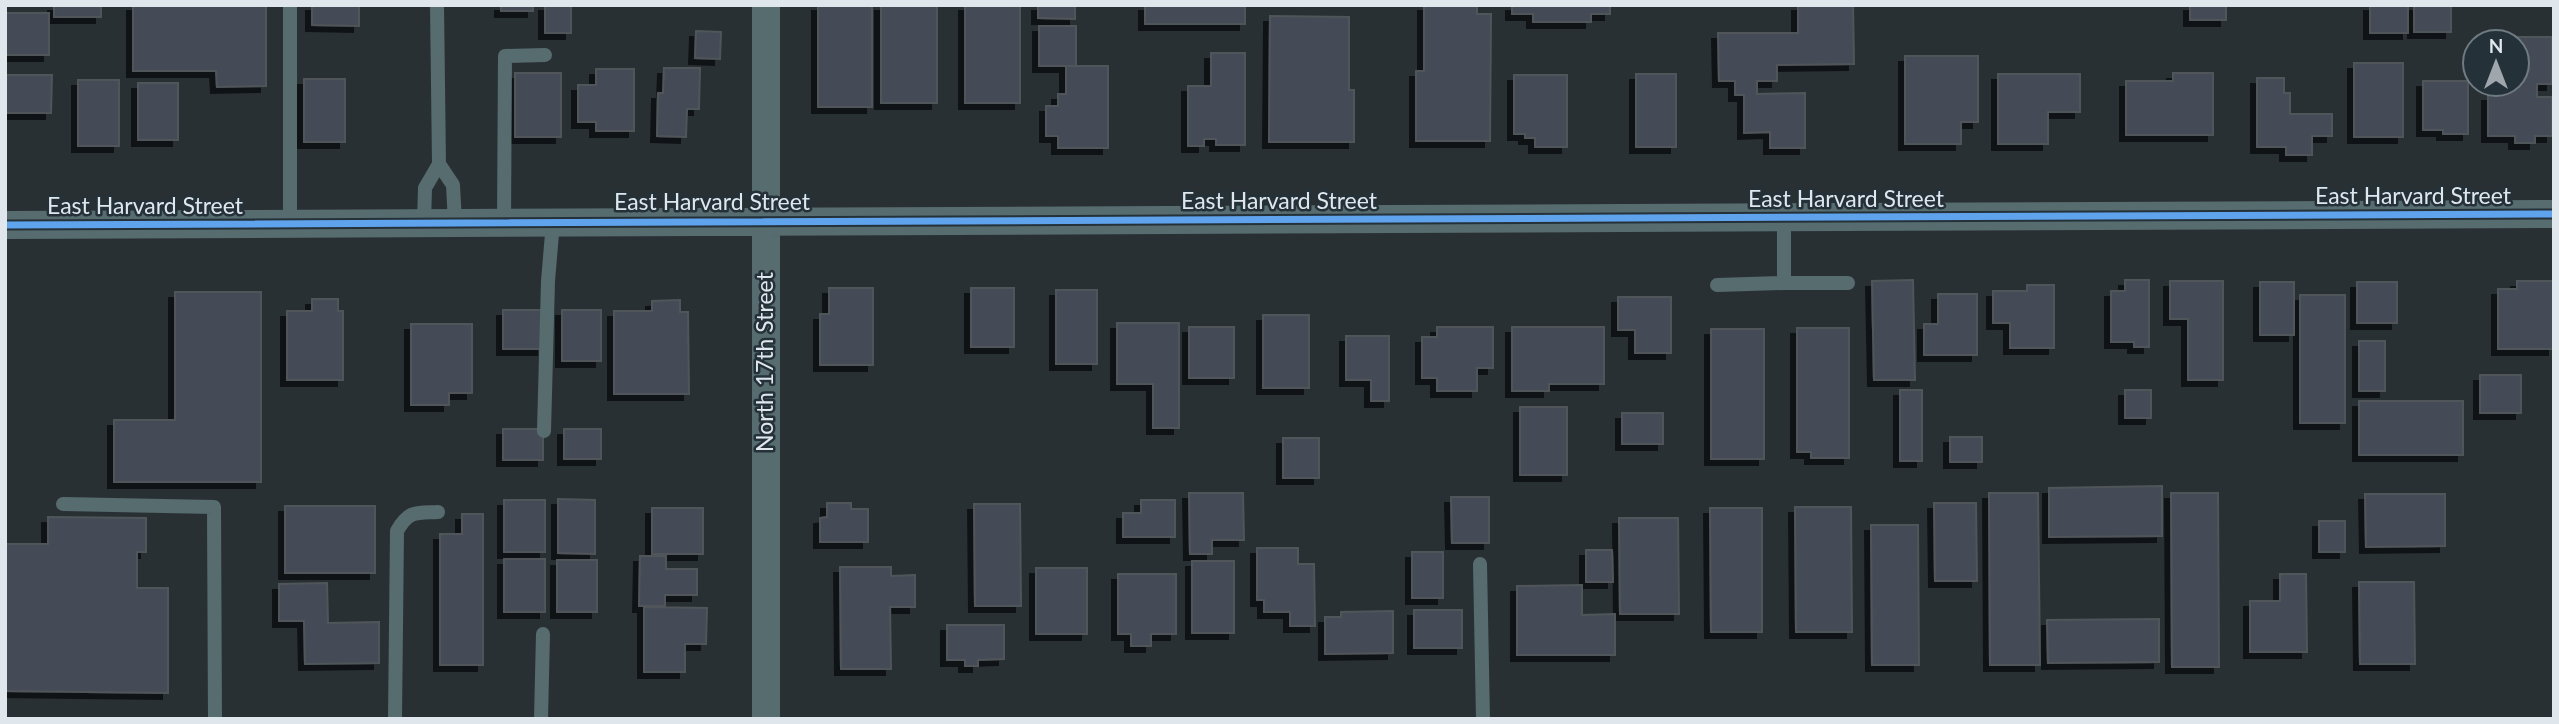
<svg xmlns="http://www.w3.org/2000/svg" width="2559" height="724" font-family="Lato,sans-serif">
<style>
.building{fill:#454b56;stroke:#505559;stroke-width:2;filter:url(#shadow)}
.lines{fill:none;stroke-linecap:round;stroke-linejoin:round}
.service{stroke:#576c6f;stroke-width:14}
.minor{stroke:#576c6f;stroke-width:28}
.cycleway-casing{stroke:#243139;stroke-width:11}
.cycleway{stroke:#60a3ed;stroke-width:7}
.labels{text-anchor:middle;stroke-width:5;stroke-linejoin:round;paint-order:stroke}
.street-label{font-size:23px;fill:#dfe7ed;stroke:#243139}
</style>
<defs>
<filter id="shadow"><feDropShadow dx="-6" dy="6" stdDeviation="0" flood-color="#0009"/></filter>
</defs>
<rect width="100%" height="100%" fill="#293034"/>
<path class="building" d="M 54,5 L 101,5 L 101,17 L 54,17 Z
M 133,5 L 266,5 L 266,86 L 217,87 L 216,71 L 133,71 Z
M 312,5 L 359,5 L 359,26 L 312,25 Z
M 501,5 L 533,5 L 533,11 L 501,11 Z
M 545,5 L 571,5 L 571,33 L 545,33 Z
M 818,5 L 872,5 L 872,107 L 818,107 Z
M 881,5 L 937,5 L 937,103 L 881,103 Z
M 965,5 L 1020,5 L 1020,103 L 965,103 Z
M 1038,5 L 1075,5 L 1075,19 L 1038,18 Z
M 1145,5 L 1245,5 L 1245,24 L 1145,24 Z
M 1424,5 L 1477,5 L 1477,14 L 1491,14 L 1490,141 L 1416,141 L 1416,71 L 1424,71 Z
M 1512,5 L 1610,5 L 1610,14 L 1591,14 L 1591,22 L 1533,22 L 1533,14 L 1512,14 Z
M 1798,5 L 1853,5 L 1854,64 L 1777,65 L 1777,81 L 1757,81 L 1757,94 L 1805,93 L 1805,148 L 1770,148 L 1770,132 L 1744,133 L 1744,95 L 1735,95 L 1735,81 L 1719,81 L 1718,33 L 1798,33 Z
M 2190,5 L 2226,5 L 2226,20 L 2190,20 Z
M 2370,5 L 2408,5 L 2408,33 L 2370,33 Z
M 2414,5 L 2451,5 L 2451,32 L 2414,32 Z
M 5,13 L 49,13 L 49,55 L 5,55 Z
M 1270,16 L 1349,17 L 1349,90 L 1354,90 L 1354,142 L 1269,142 Z
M 1039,26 L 1076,26 L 1076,66 L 1039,66 Z
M 696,31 L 721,32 L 720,59 L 695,58 Z
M 2493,37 L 2552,37 L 2552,84 L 2537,84 L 2537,97 L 2552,97 L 2552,136 L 2535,136 L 2535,143 L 2515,143 L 2515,136 L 2488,136 L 2488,95 L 2499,95 L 2499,84 L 2517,84 L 2517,42 L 2493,42 Z
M 1211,53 L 1245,53 L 1245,145 L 1216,145 L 1216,139 L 1204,139 L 1204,146 L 1188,146 L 1188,86 L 1211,86 Z
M 1905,56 L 1978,56 L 1978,122 L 1961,122 L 1961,144 L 1905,144 Z
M 2354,63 L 2403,63 L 2403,137 L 2354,137 Z
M 1066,66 L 1108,66 L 1108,148 L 1058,148 L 1058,136 L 1046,136 L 1046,106 L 1058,106 L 1058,94 L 1066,94 Z
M 664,68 L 700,68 L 699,109 L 687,109 L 686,137 L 657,136 L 658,93 L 663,93 Z
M 596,69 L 634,69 L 634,131 L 596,131 L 596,122 L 578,122 L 578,85 L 596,85 Z
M 515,73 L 561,73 L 561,137 L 515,137 Z
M 2173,73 L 2213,73 L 2213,135 L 2126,135 L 2126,81 L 2173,81 Z
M 1636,74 L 1676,74 L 1676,147 L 1636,147 Z
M 1998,74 L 2080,74 L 2080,112 L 2048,112 L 2048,144 L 1998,144 Z
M 5,75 L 52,75 L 51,113 L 5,113 Z
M 1514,75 L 1567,75 L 1567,147 L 1535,147 L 1535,138 L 1525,138 L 1525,134 L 1514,134 Z
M 2257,78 L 2284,78 L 2284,93 L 2290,93 L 2290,114 L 2332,114 L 2332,136 L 2312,136 L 2312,155 L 2286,155 L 2286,147 L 2257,147 Z
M 304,79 L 345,79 L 345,142 L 304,142 Z
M 78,80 L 119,80 L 119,146 L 78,146 Z
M 2423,81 L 2468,81 L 2468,134 L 2443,134 L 2443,130 L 2423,130 Z
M 138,83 L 178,83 L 178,140 L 138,140 Z
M 1913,280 L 1915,380 L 1874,380 L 1872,281 Z
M 2125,280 L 2149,280 L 2149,347 L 2134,347 L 2134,342 L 2111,342 L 2111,291 L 2125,291 Z
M 2170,281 L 2223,281 L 2223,380 L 2188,380 L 2188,319 L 2170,319 Z
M 2517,281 L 2554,281 L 2554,349 L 2498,349 L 2498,289 L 2517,289 Z
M 2260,282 L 2294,282 L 2294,335 L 2260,335 Z
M 2357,282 L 2397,282 L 2397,323 L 2357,323 Z
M 2027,285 L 2054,285 L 2054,348 L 2010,348 L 2010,323 L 1993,323 L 1993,291 L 2027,291 Z
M 829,288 L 873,288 L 873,365 L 820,365 L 820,314 L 829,314 Z
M 971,288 L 1014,288 L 1014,347 L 971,347 Z
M 1056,290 L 1097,290 L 1097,364 L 1056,364 Z
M 175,292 L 261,292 L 261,482 L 114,482 L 114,420 L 175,420 Z
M 1938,294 L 1977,294 L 1977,355 L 1924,355 L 1924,324 L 1938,324 Z
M 2300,295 L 2345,295 L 2345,423 L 2300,423 Z
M 1618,297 L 1671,297 L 1671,353 L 1635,353 L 1635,330 L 1618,330 Z
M 312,299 L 338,299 L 338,311 L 343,311 L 343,380 L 287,380 L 287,311 L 312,311 Z
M 680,300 L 680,312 L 688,312 L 689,394 L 614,394 L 614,311 L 652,311 L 652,301 Z
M 503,310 L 543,310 L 543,349 L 503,349 Z
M 562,310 L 601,310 L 601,361 L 562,361 Z
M 1263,315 L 1309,315 L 1309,388 L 1263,388 Z
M 1117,323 L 1179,323 L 1179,428 L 1153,428 L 1153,384 L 1117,384 Z
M 411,324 L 472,324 L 472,393 L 449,393 L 449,405 L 411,405 Z
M 1189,327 L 1234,327 L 1234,378 L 1189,378 Z
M 1437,327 L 1493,327 L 1493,368 L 1477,368 L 1477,391 L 1437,391 L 1437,378 L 1422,378 L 1422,337 L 1437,337 Z
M 1512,327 L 1604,327 L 1604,384 L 1549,384 L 1549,391 L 1512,391 Z
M 1797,328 L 1849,328 L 1849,458 L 1811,458 L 1811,452 L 1797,452 Z
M 1711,329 L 1764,329 L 1764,459 L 1711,459 Z
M 1346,336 L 1389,336 L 1389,401 L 1371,401 L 1371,380 L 1346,380 Z
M 2359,341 L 2385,341 L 2385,391 L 2359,391 Z
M 2480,375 L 2521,375 L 2521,413 L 2480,413 Z
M 1900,390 L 1922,390 L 1922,461 L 1900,461 Z
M 2125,390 L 2151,390 L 2151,418 L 2125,418 Z
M 2359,401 L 2463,401 L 2463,455 L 2359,455 Z
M 1520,407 L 1567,407 L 1567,475 L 1520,475 Z
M 1622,413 L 1663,413 L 1663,444 L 1622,444 Z
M 503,429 L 543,429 L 543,460 L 503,460 Z
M 564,429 L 601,429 L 601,459 L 564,459 Z
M 1950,437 L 1982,437 L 1982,462 L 1950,462 Z
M 1283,438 L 1319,438 L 1319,478 L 1283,478 Z
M 2162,486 L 2162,536 L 2049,537 L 2049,488 Z
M 1189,493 L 1243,493 L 1244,540 L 1212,540 L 1212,554 L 1190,554 Z
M 1989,493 L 2038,493 L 2040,665 L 1990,665 Z
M 2171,493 L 2218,493 L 2219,667 L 2172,667 Z
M 2365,494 L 2445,494 L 2445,546 L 2366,547 Z
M 1451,497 L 1489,497 L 1489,543 L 1452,543 Z
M 558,499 L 595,500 L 595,554 L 558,553 Z
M 504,500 L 545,500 L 545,552 L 504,552 Z
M 1141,500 L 1175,500 L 1175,537 L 1123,537 L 1123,513 L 1141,513 Z
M 827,503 L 851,503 L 851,509 L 868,509 L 868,542 L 820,542 L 820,518 L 827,517 Z
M 1934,503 L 1976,503 L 1977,581 L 1935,581 Z
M 974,504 L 1020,504 L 1021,606 L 975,606 Z
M 285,506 L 375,506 L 375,573 L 285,573 Z
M 1795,507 L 1851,507 L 1852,632 L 1796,632 Z
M 652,508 L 703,508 L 703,554 L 652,554 Z
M 1710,508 L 1762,508 L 1762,632 L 1711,632 Z
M 462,514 L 483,514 L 483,665 L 440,665 L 440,534 L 462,534 Z
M 48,517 L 146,518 L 146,552 L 137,552 L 137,588 L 168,588 L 168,693 L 5,691 L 5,544 L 48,544 Z
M 1619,518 L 1678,518 L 1679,614 L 1620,614 Z
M 2319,521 L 2345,521 L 2345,552 L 2319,552 Z
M 1871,525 L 1918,525 L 1919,665 L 1872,665 Z
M 1257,548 L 1298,548 L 1298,564 L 1314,564 L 1315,626 L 1290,626 L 1290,612 L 1264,612 L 1264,600 L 1257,600 Z
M 1586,550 L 1612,550 L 1613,582 L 1586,582 Z
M 1412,552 L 1443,552 L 1443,598 L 1412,598 Z
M 640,556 L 666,556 L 666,569 L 697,569 L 697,595 L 665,595 L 665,606 L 639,606 Z
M 504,559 L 545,559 L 545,612 L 504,612 Z
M 557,560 L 597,560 L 597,612 L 557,612 Z
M 1192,561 L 1234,561 L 1234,633 L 1192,633 Z
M 840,567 L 891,567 L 891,576 L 915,575 L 915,607 L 890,607 L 891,669 L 841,669 Z
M 1036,568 L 1087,568 L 1087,634 L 1036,634 Z
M 1118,574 L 1176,574 L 1176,634 L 1151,634 L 1151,646 L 1131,646 L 1131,634 L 1118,634 Z
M 2280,574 L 2306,574 L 2307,652 L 2250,652 L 2250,601 L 2280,601 Z
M 2359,582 L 2414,582 L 2415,664 L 2360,664 Z
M 327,583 L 328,623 L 379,622 L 379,663 L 305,664 L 304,621 L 279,621 L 279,584 Z
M 1582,585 L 1582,615 L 1615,614 L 1615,655 L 1517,655 L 1517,586 Z
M 644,607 L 707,608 L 706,644 L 685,644 L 685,672 L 644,672 Z
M 1414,610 L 1462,610 L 1462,648 L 1414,648 Z
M 1393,611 L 1393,653 L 1325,654 L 1325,617 L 1341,617 L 1341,612 Z
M 2159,619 L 2159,662 L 2048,663 L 2047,620 Z
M 947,625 L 1004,625 L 1004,659 L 978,660 L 978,666 L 965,666 L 965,660 L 947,660 Z"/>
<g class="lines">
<path class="service" d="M 290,5 L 290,224
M 437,5 L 439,164 L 453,185 L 455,223
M 1784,219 L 1784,283 L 1848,283
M 504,222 L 505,56 L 545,55
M 424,223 L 425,188 L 439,164
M 1717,285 L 1784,283
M 544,431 L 548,281 L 553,222
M 63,504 L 214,507 L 215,719
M 1480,564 L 1483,719
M 395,719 L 397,531 C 409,510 416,513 438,512
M 541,719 L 543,634"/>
<path class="minor" d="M 5,225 L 2554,214
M 766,719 L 766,5"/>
<g class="cycleway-casing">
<path id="cycleway" d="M 5,225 L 2554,214"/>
</g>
<use href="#cycleway" class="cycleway"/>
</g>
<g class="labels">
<g class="street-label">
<text x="2413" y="204">East Harvard Street</text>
<text x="1846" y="207">East Harvard Street</text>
<text x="1279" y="209">East Harvard Street</text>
<text x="712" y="210">East Harvard Street</text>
<text x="145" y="214">East Harvard Street</text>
<text transform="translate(765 362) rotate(-90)" y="8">North 17th Street</text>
</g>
</g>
<rect width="2559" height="724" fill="none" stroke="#dfe7ed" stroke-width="14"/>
<g transform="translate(2496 63)"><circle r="33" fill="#243139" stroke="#6f7a81" stroke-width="2"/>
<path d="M0-5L12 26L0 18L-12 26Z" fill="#9fa7ac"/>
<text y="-10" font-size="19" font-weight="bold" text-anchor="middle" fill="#dfe7ed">N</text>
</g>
</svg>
